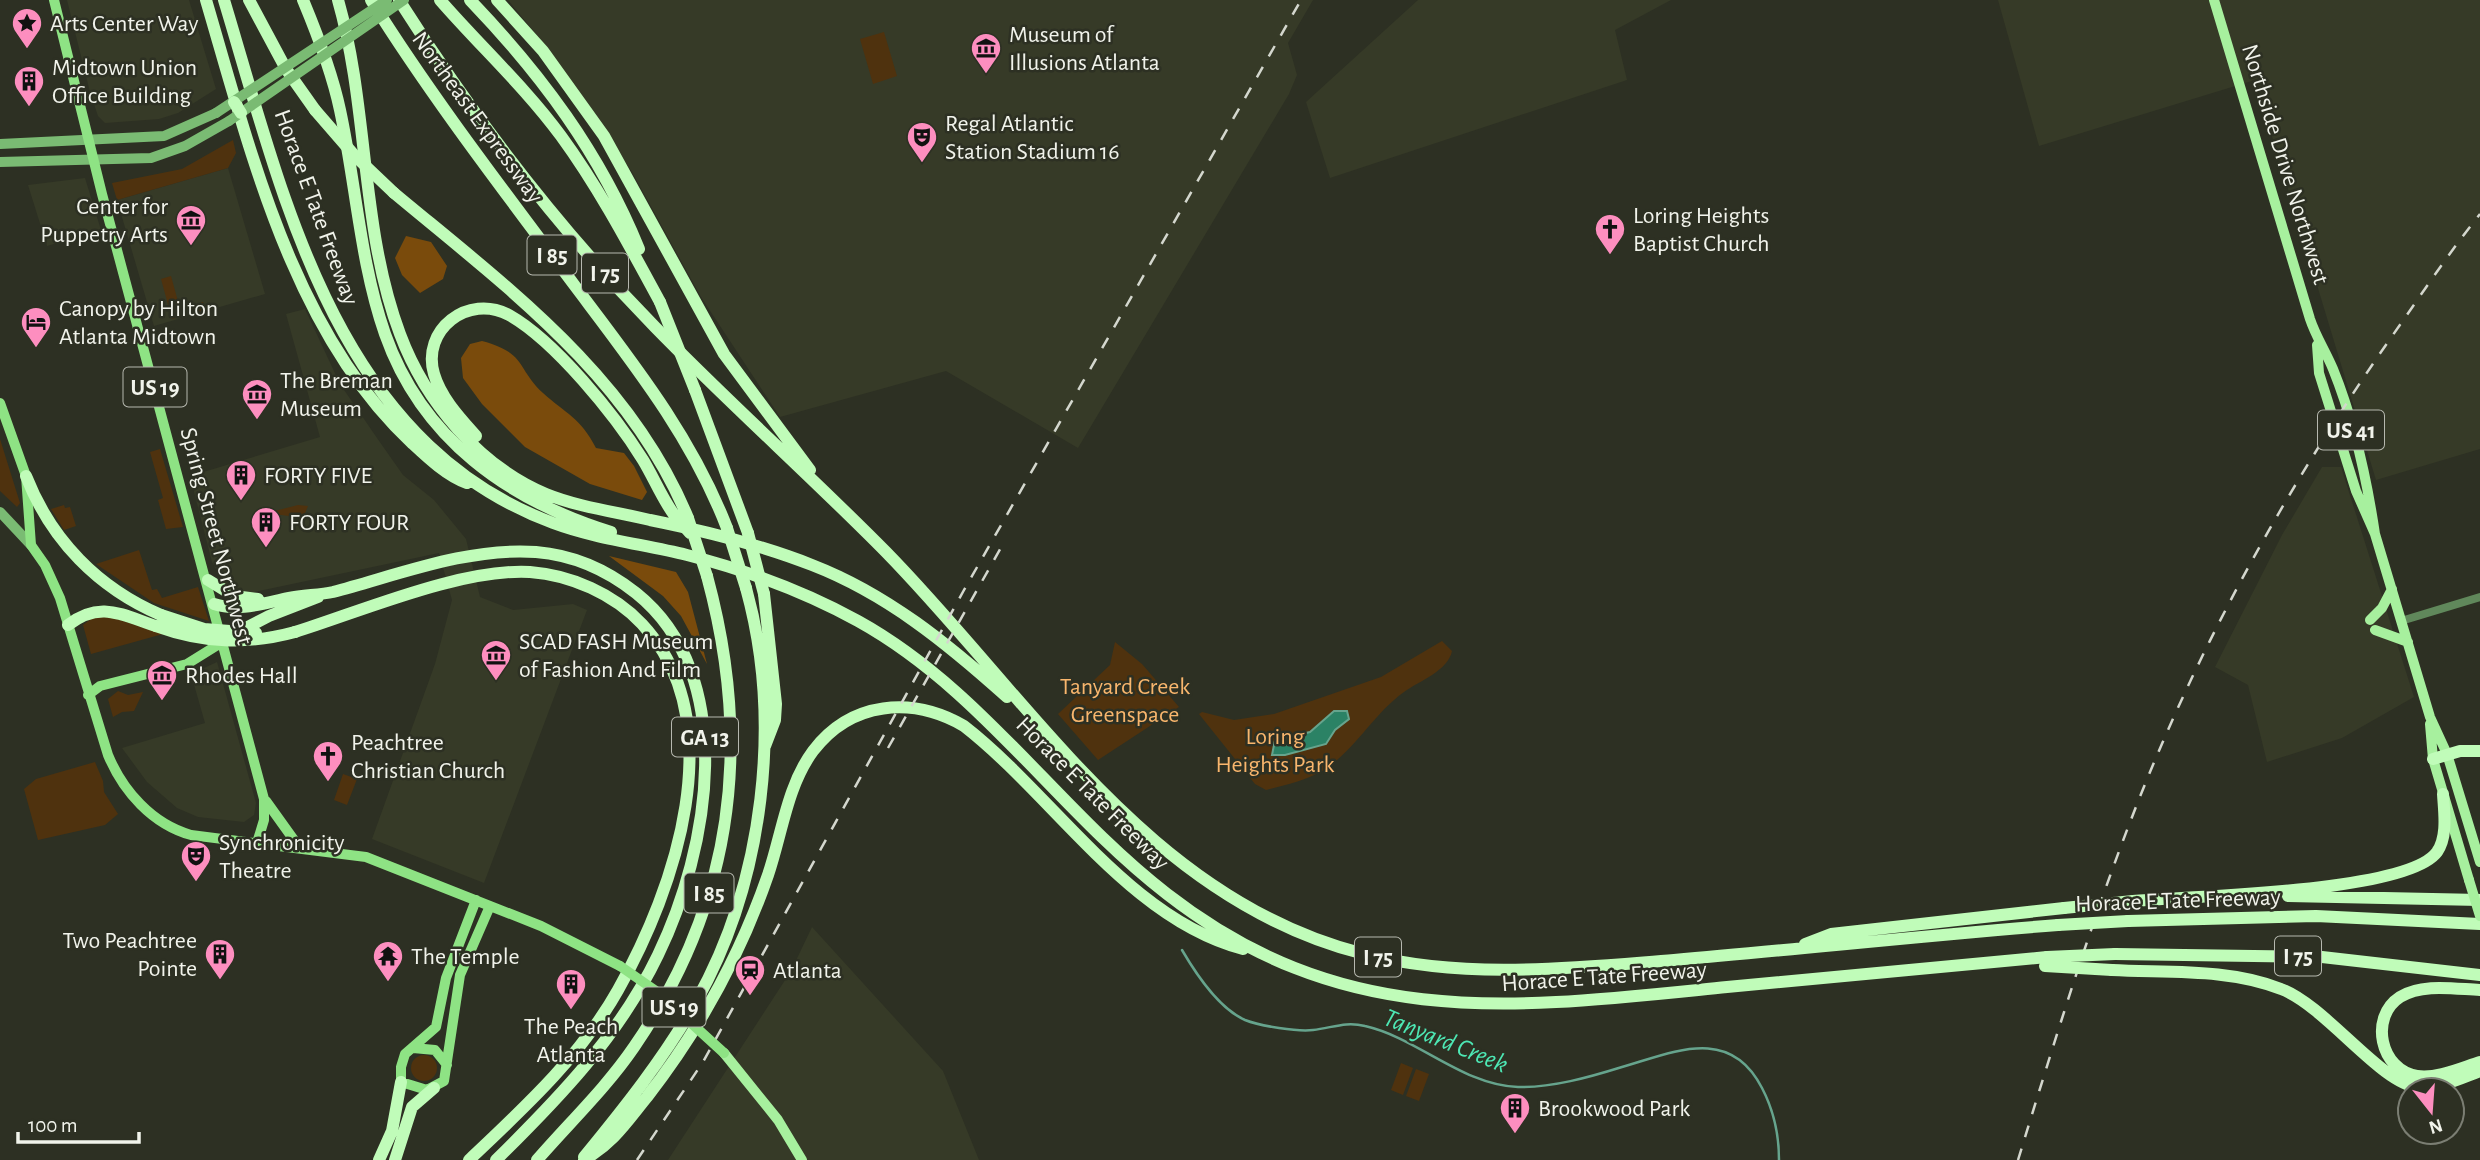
<svg xmlns="http://www.w3.org/2000/svg" width="2480" height="1160" font-family="'Alegreya Sans',sans-serif">
<style>
.built{fill:#363a27}
.green{fill:#4f320e}
.forest{fill:#7a4b0c}
.water{fill:#2b8265;stroke:#66a48d;stroke-width:2}
.lines{fill:none;stroke-linecap:round;stroke-linejoin:round}
.stream{stroke:#66a48d;stroke-width:2.5}
.tertiary{stroke:#60885b;stroke-width:8}
.secondary{stroke:#7abb73;stroke-width:10}
.primary{stroke:#8ee384;stroke-width:10}
.trunk{stroke:#a7f09e;stroke-width:10}
.motorway{stroke:#c0fcb9;stroke-width:12}
.rail{stroke:#d4d7ce;stroke-width:2.5;stroke-dasharray:12 12;stroke-linecap:butt}
.secondary-bridge{stroke:#7abb73;stroke-width:10}
.primary-bridge{stroke:#8ee384;stroke-width:10}
.trunk-bridge{stroke:#a7f09e;stroke-width:10}
.motorway-bridge{stroke:#c0fcb9;stroke-width:12}
.labels{text-anchor:middle;stroke-width:5;stroke-linejoin:round;paint-order:stroke}
.shield{fill:#2d3023;stroke:#b6b8af;stroke-width:2}
.shield-label{font-size:23px;font-weight:bold;fill:#f1f3eb}
.poi-label{font-size:24px;fill:#f1f3eb;stroke:#2d3023;text-anchor:start}
.street-label{font-size:24px;fill:#f1f3eb;stroke:#2d3023}
.park-label{font-size:24px;fill:#f9b66d;stroke:#2d3023}
.water-label{font-size:26px;font-style:italic;fill:#4de7b4;stroke:#2d3023}
</style>
<rect width="100%" height="100%" fill="#2d3023"/>
<path class="built" d="M 67,0 L 189,0 L 216,89 L 178,113 L 159,119 L 105,123 L 98,116 L 90,92 Z
M 508,0 L 1313,0 L 1288,43 L 1297,75 L 1289,94 L 1078,448 L 946,371 L 780,417 L 701,297 L 632,172 L 549,50 Z
M 1418,0 L 1671,0 L 1615,30 L 1627,80 L 1330,178 L 1306,102 Z
M 1998,0 L 2480,0 L 2480,449 L 2376,480 L 2255,80 L 2039,146 Z
M 228,168 L 265,294 L 154,326 L 117,200 Z
M 85,178 L 101,230 L 47,246 L 28,185 Z
M 305,309 L 340,384 L 377,438 L 403,475 L 434,500 L 466,539 L 480,597 L 513,610 L 573,604 L 587,610 L 484,883 L 372,839 L 435,664 L 452,600 L 439,553 L 245,594 L 232,591 L 223,582 L 212,562 L 190,476 L 320,437 L 286,314 Z
M 2322,467 L 2341,467 L 2414,697 L 2342,738 L 2267,762 L 2248,685 L 2215,667 L 2282,535 Z
M 217,662 L 256,803 L 254,815 L 244,822 L 198,817 L 177,808 L 147,782 L 122,748 L 205,723 L 191,674 Z
M 812,927 L 943,1071 L 979,1160 L 668,1160 L 791,971 Z"/>
<path class="green" d="M 884,32 L 897,76 L 873,84 L 860,39 Z
M 233,140 L 236,153 L 228,168 L 117,200 L 112,183 L 182,169 Z
M 171,276 L 179,305 L 184,308 L 203,302 L 205,310 L 172,319 L 161,279 Z
M 0,439 L 20,503 L 17,507 L 0,491 Z
M 160,449 L 183,527 L 166,529 L 158,500 L 163,498 L 150,452 Z
M 64,505 L 65,508 L 70,507 L 76,526 L 64,530 L 51,509 Z
M 298,505 L 308,506 L 303,518 L 267,513 Z
M 139,550 L 152,590 L 157,589 L 162,598 L 198,587 L 209,621 L 154,603 L 96,564 Z
M 99,613 L 163,634 L 91,654 L 83,625 Z
M 1442,641 L 1452,651 C 1448,671 1419,681 1404,692 C 1373,714 1355,751 1322,771 C 1305,781 1285,785 1266,790 L 1255,784 L 1199,714 L 1202,712 L 1234,720 L 1274,714 L 1381,677 Z
M 1115,642 L 1142,664 L 1179,707 L 1098,760 L 1058,714 L 1110,665 Z
M 118,691 L 128,695 L 143,692 L 134,711 L 122,712 L 113,717 L 108,699 Z
M 95,762 L 103,781 L 104,792 L 118,814 L 105,825 L 38,840 L 24,789 L 36,779 Z
M 343,774 L 357,779 L 347,805 L 334,800 Z
M411 1068a13 13 0 1 1 26 0a13 13 0 1 1-26 0Z
M 1401,1063 L 1413,1068 L 1403,1095 L 1391,1090 Z
M 1416,1069 L 1429,1074 L 1419,1101 L 1406,1096 Z"/>
<path class="forest" d="M 406,236 L 431,242 L 447,266 L 443,279 L 420,293 L 402,275 L 395,258 Z
M 482,341 C 527,353 516,368 543,393 C 566,414 580,417 596,448 L 624,453 L 634,466 L 647,492 L 642,500 L 590,484 L 525,447 L 482,404 L 463,378 L 461,358 L 470,344 Z
M 609,556 L 676,572 L 688,592 L 707,664 L 681,616 L 663,596 Z"/>
<path class="water" d="M 1334,711 L 1347,711 L 1349,719 L 1335,730 L 1326,744 L 1285,755 L 1272,755 L 1275,740 L 1310,732 Z"/>
<g class="lines">
<path class="stream" d="M 1182,950 C 1196,974 1218,1008 1245,1020 C 1260,1026 1298,1032 1313,1030 C 1332,1028 1345,1021 1365,1026 C 1418,1038 1462,1085 1518,1087 C 1551,1088 1590,1077 1622,1067 C 1674,1052 1730,1025 1762,1088 C 1774,1111 1779,1134 1779,1160"/>
<path class="tertiary" d="M 2401,621 L 2480,597"/>
<path class="secondary" d="M 0,144 L 164,136 L 216,113
M 0,162 L 151,158 L 185,146 L 229,121
M 0,512 L 31,545"/>
<path class="primary" d="M 54,0 L 102,194 L 264,799 L 264,820 L 257,843
M 0,403 L 26,476 L 31,545 L 45,565 L 60,598 L 108,755 C 123,791 152,824 191,835 L 366,857 L 541,926 L 620,966
M 88,695 L 100,686 L 187,664 L 224,641
M 266,801 L 299,847
M 476,900 L 446,978 L 436,1027 L 405,1054 L 401,1067 L 401,1082 L 427,1090 L 444,1081 L 460,975 L 490,906
M 413,1048 L 435,1050 L 447,1065"/>
<path class="trunk" d="M 2214,0 L 2310,319 C 2316,337 2326,352 2333,369 C 2354,421 2367,480 2375,534
M 2317,345 L 2319,373 L 2356,491 L 2375,534 L 2430,717 L 2447,754 L 2480,862
M 2370,620 L 2382,608 L 2392,589
M 2375,630 L 2408,642
M 2430,724 L 2433,759 L 2469,880
M 724,1053 L 778,1120 L 802,1160"/>
<path class="motorway" d="M 206,0 C 250,149 293,333 412,443 C 427,457 447,476 467,483
M 224,0 C 284,198 335,442 553,523 C 596,539 642,544 687,555 C 746,570 805,592 858,621 C 981,689 1057,809 1167,894 C 1346,1033 1517,1008 1727,987 C 1834,977 1941,967 2047,957
M 249,0 L 286,69 L 315,110
M 303,0 C 318,36 332,72 340,110 C 356,184 360,262 385,334 C 422,439 508,500 611,532
M 338,0 C 369,108 360,228 400,334 C 425,401 479,466 546,494 C 578,507 616,512 650,520 C 705,531 759,544 812,565 C 887,594 948,644 1007,697
M 371,0 C 433,99 505,192 575,286 C 633,363 692,437 727,528
M 399,0 C 473,117 558,228 655,327 C 730,404 811,476 886,552 C 1031,700 1150,901 1364,954 C 1468,980 1570,968 1674,960 C 1802,949 1930,935 2058,925
M 440,0 C 480,46 525,87 561,136 C 599,188 629,245 660,302
M 470,0 C 541,74 600,153 639,249
M 497,0 L 543,51 L 604,136 L 724,354 L 810,470
M 394,193 C 508,288 630,377 688,518
M 695,390 L 748,533
M 476,436 C 460,418 441,398 434,374 C 421,330 468,293 509,315 C 555,341 615,415 643,460 C 654,478 662,499 675,516
M 26,476 C 51,540 98,588 161,615
M 208,580 L 234,596 L 258,599
M 764,594 L 776,704 L 775,720 L 765,746
M 214,604 C 239,612 264,603 289,598 C 304,595 319,595 333,592 C 398,575 468,547 536,552 C 573,555 607,570 636,593 C 740,676 709,850 658,955 C 619,1036 559,1098 496,1160
M 68,625 C 100,600 122,615 156,626
M 295,632 C 362,611 462,568 530,572 C 571,575 614,594 642,624 C 733,722 675,889 618,990 C 581,1056 523,1109 469,1160
M 236,633 L 269,616 L 318,597
M 2433,759 L 2460,751 L 2480,751
M 2288,896 L 2480,900
M 2133,901 C 2189,896 2407,893 2437,852 C 2448,836 2444,812 2443,794
M 2128,921 L 2316,916 L 2480,924
M 1805,944 L 1831,934 L 2064,908
M 2115,954 L 2322,957 L 2480,975
M 2112,970 C 2166,973 2229,968 2281,989 C 2326,1006 2381,1084 2418,1087 C 2439,1089 2461,1078 2480,1071
M 2480,990 C 2455,989 2422,983 2400,997 C 2369,1017 2380,1070 2417,1076 C 2437,1079 2461,1068 2480,1062
M 584,1157 C 625,1107 664,1058 696,1002 C 764,881 783,721 746,588
M 379,1160 L 392,1131 L 401,1082
M 395,1160 L 412,1107 L 434,1088
M 537,1160 C 569,1123 606,1088 634,1047 C 734,902 753,745 707,576
M 584,1160 C 614,1142 625,1124 647,1097 C 699,1030 740,956 768,875 C 782,834 787,786 813,751 C 851,701 912,696 964,726 C 1054,796 1129,919 1243,949"/>
<path class="rail" d="M 888,748 L 1003,544
M 637,1160 L 703,1062 L 964,590 L 1301,0
M 2018,1160 C 2058,1030 2098,898 2150,772 C 2216,613 2302,463 2402,322 C 2427,286 2452,249 2480,214"/>
<path class="secondary-bridge" d="M 216,113 L 387,0
M 229,121 L 404,0"/>
<path class="primary-bridge" d="M 620,966 L 656,991 L 724,1053"/>
<path class="trunk-bridge" d="M 2469,880 L 2480,916"/>
<path class="motorway-bridge" d="M 234,102 L 241,113
M 315,110 L 354,155 L 394,193
M 660,302 L 695,390
M 675,516 L 690,533
M 688,518 L 707,576
M 727,528 L 746,588
M 748,533 L 764,594
M 161,615 L 204,629 L 256,633
M 156,626 C 203,643 247,645 295,632
M 2064,908 L 2133,901
M 2058,925 L 2128,921
M 2047,957 L 2115,954
M 2045,966 L 2112,970"/>
</g>
<defs>
<g id="sight-pin" transform="scale(1.575)"><path d="M0 17L-7.5 6A9.5 9.5 0 1 1 7.5 6Z" fill="#fd8ebf" stroke="#2d3023"/><path d="M0-6L1.8-2.2L6-1.7L2.9 1.2L3.7 5.4L0 3.3L-3.7 5.4L-2.9 1.2L-6-1.7L-1.8-2.2Z" fill="#111"/></g>
<g id="museum-pin" transform="scale(1.575)"><path d="M0 17L-7.5 6A9.5 9.5 0 1 1 7.5 6Z" fill="#fd8ebf" stroke="#2d3023"/><path d="M0-6L6-3V-2H-6V-3ZM-5-1h2V3h-2ZM-1-1h2V3h-2ZM3-1h2V3H3ZM-6 4H6V6H-6Z" fill="#111"/></g>
<g id="building-pin" transform="scale(1.575)"><path d="M0 17L-7.5 6A9.5 9.5 0 1 1 7.5 6Z" fill="#fd8ebf" stroke="#2d3023"/><path d="M-4-6H4V6H1V3H-1V6H-4ZM-2.5-4.3h1.7v1.8h-1.7ZM.8-4.3h1.7v1.8H.8ZM-2.5-1h1.7V.8h-1.7ZM.8-1h1.7V.8H.8Z" fill="#111"/></g>
<g id="theatre-pin" transform="scale(1.575)"><path d="M0 17L-7.5 6A9.5 9.5 0 1 1 7.5 6Z" fill="#fd8ebf" stroke="#2d3023"/><path d="M-5-5.5Q0-4 5-5.5V0Q5 5 0 6Q-5 5-5 0ZM-3.3-2.5H-1v1.5H-3.3ZM1-2.5H3.3v1.5H1ZM-2.8 1Q0 5.5 2.8 1Z" fill="#111"/></g>
<g id="church-pin" transform="scale(1.575)"><path d="M0 17L-7.5 6A9.5 9.5 0 1 1 7.5 6Z" fill="#fd8ebf" stroke="#2d3023"/><path d="M-1.2-6h2.4v3.5h3.3v2.4h-3.3V6h-2.4V-.1h-3.3v-2.4h3.3Z" fill="#111"/></g>
<g id="hotel-pin" transform="scale(1.575)"><path d="M0 17L-7.5 6A9.5 9.5 0 1 1 7.5 6Z" fill="#fd8ebf" stroke="#2d3023"/><path d="M-6-4.5h1.5V1H6V5H4.5V3h-9V5H-6ZM-4 0a1.8 1.8 0 1 1 3.6 0ZM.5 0V-2.5h3Q6-2.5 6 0Z" fill="#111"/></g>
<g id="temple-pin" transform="scale(1.575)"><path d="M0 17L-7.5 6A9.5 9.5 0 1 1 7.5 6Z" fill="#fd8ebf" stroke="#2d3023"/><path d="M0-6L5-2H3V0L6.5 2.5H4V6H1.5V3h-3V6H-4V2.5H-6.5L-3 0V-2H-5Z" fill="#111"/></g>
<g id="station-pin" transform="scale(1.575)"><path d="M0 17L-7.5 6A9.5 9.5 0 1 1 7.5 6Z" fill="#fd8ebf" stroke="#2d3023"/><path d="M-3-6H3Q5-6 5-4V2Q5 4 3 4L4.5 6H3L1.5 4h-3L-3 6H-4.5L-3 4Q-5 4-5 2V-4Q-5-6-3-6ZM-3.5-4v3h7v-3ZM-3.5 1v1.5H-2V1ZM2 1v1.5H3.5V1Z" fill="#111"/></g>
</defs>
<g fill-rule="evenodd">
<use href="#sight-pin" x="27" y="23"/>
<use href="#museum-pin" x="986" y="48"/>
<use href="#building-pin" x="29" y="81"/>
<use href="#theatre-pin" x="922" y="137"/>
<use href="#museum-pin" x="191" y="220"/>
<use href="#church-pin" x="1610" y="229"/>
<use href="#hotel-pin" x="36" y="322"/>
<use href="#museum-pin" x="257" y="394"/>
<use href="#building-pin" x="241" y="475"/>
<use href="#building-pin" x="266" y="522"/>
<use href="#museum-pin" x="496" y="655"/>
<use href="#museum-pin" x="162" y="675"/>
<use href="#church-pin" x="328" y="756"/>
<use href="#theatre-pin" x="196" y="856"/>
<use href="#building-pin" x="220" y="954"/>
<use href="#temple-pin" x="388" y="956"/>
<use href="#station-pin" x="750" y="970"/>
<use href="#building-pin" x="571" y="984"/>
<use href="#building-pin" x="1515" y="1108"/>
</g>
<g class="labels">
<g class="shield">
<rect x="527.5" y="235.5" width="49" height="39" rx="5"/>
<rect x="582" y="253.5" width="46" height="39" rx="5"/>
<rect x="123.5" y="367.5" width="63" height="39" rx="5"/>
<rect x="2318" y="410.5" width="66" height="39" rx="5"/>
<rect x="672" y="717.5" width="66" height="39" rx="5"/>
<rect x="684.5" y="873.5" width="49" height="39" rx="5"/>
<rect x="2275" y="936.5" width="46" height="39" rx="5"/>
<rect x="1355" y="937.5" width="46" height="39" rx="5"/>
<rect x="642.5" y="987.5" width="63" height="39" rx="5"/>
</g>
<g class="shield-label">
<text x="552" y="263">I 85</text>
<text x="605" y="281">I 75</text>
<text x="155" y="395">US 19</text>
<text x="2351" y="438">US 41</text>
<text x="705" y="745">GA 13</text>
<text x="709" y="901">I 85</text>
<text x="2298" y="964">I 75</text>
<text x="1378" y="965">I 75</text>
<text x="674" y="1015">US 19</text>
</g>
<g class="poi-label">
<text x="50" y="31">Arts Center Way</text>
<text x="1009" y="42">Museum of<tspan x="1009" dy="28">Illusions Atlanta</tspan></text>
<text x="52" y="75">Midtown Union<tspan x="52" dy="28">Office Building</tspan></text>
<text x="945" y="131">Regal Atlantic<tspan x="945" dy="28">Station Stadium 16</tspan></text>
<text x="168" y="214" text-anchor="end">Center for<tspan x="168" dy="28">Puppetry Arts</tspan></text>
<text x="1633" y="223">Loring Heights<tspan x="1633" dy="28">Baptist Church</tspan></text>
<text x="59" y="316">Canopy by Hilton<tspan x="59" dy="28">Atlanta Midtown</tspan></text>
<text x="280" y="388">The Breman<tspan x="280" dy="28">Museum</tspan></text>
<text x="264" y="483">FORTY FIVE</text>
<text x="289" y="530">FORTY FOUR</text>
<text x="519" y="649">SCAD FASH Museum<tspan x="519" dy="28">of Fashion And Film</tspan></text>
<text x="185" y="683">Rhodes Hall</text>
<text x="351" y="750">Peachtree<tspan x="351" dy="28">Christian Church</tspan></text>
<text x="219" y="850">Synchronicity<tspan x="219" dy="28">Theatre</tspan></text>
<text x="197" y="948" text-anchor="end">Two Peachtree<tspan x="197" dy="28">Pointe</tspan></text>
<text x="411" y="964">The Temple</text>
<text x="773" y="978">Atlanta</text>
<text x="571" y="1034" text-anchor="middle">The Peach<tspan x="571" dy="28">Atlanta</tspan></text>
<text x="1538" y="1116">Brookwood Park</text>
</g>
<g class="street-label">
<text transform="translate(478 117) rotate(54)" y="8">Northeast Expressway</text>
<text transform="translate(2286 164) rotate(73)" y="8">Northside Drive Northwest</text>
<text transform="translate(317 207) rotate(70)" y="8">Horace E Tate Freeway</text>
<text transform="translate(217 536) rotate(75)" y="8">Spring Street Northwest</text>
<text transform="translate(1093 793) rotate(45)" y="8">Horace E Tate Freeway</text>
<text transform="translate(2178 900) rotate(-2)" y="8">Horace E Tate Freeway</text>
<text transform="translate(1604 976) rotate(-4)" y="8">Horace E Tate Freeway</text>
</g>
<g class="park-label">
<text x="1125" y="694">Tanyard Creek<tspan x="1125" dy="28">Greenspace</tspan></text>
<text x="1275" y="744">Loring<tspan x="1275" dy="28">Heights Park</tspan></text>
</g>
<g class="water-label">
<text transform="translate(1446 1040) rotate(22)" y="9">Tanyard Creek</text>
</g>
</g>
<g transform="translate(2431 1111) rotate(163)"><circle r="33" fill="#2d3023" stroke="#7b7e73" stroke-width="2"/>
<path d="M0-5L12 26L0 18L-12 26Z" fill="#fd8ebf"/>
<text y="-10" font-size="19" font-weight="bold" text-anchor="middle" fill="#f1f3eb">N</text>
</g>
<path d="M18 1132v10h121v-10" fill="none" stroke="#f1f3eb" stroke-width="3.5"/>
<text x="28" y="1132" font-size="21" fill="#f1f3eb" stroke="#2d3023" stroke-width="5" paint-order="stroke">100 m</text>
</svg>
